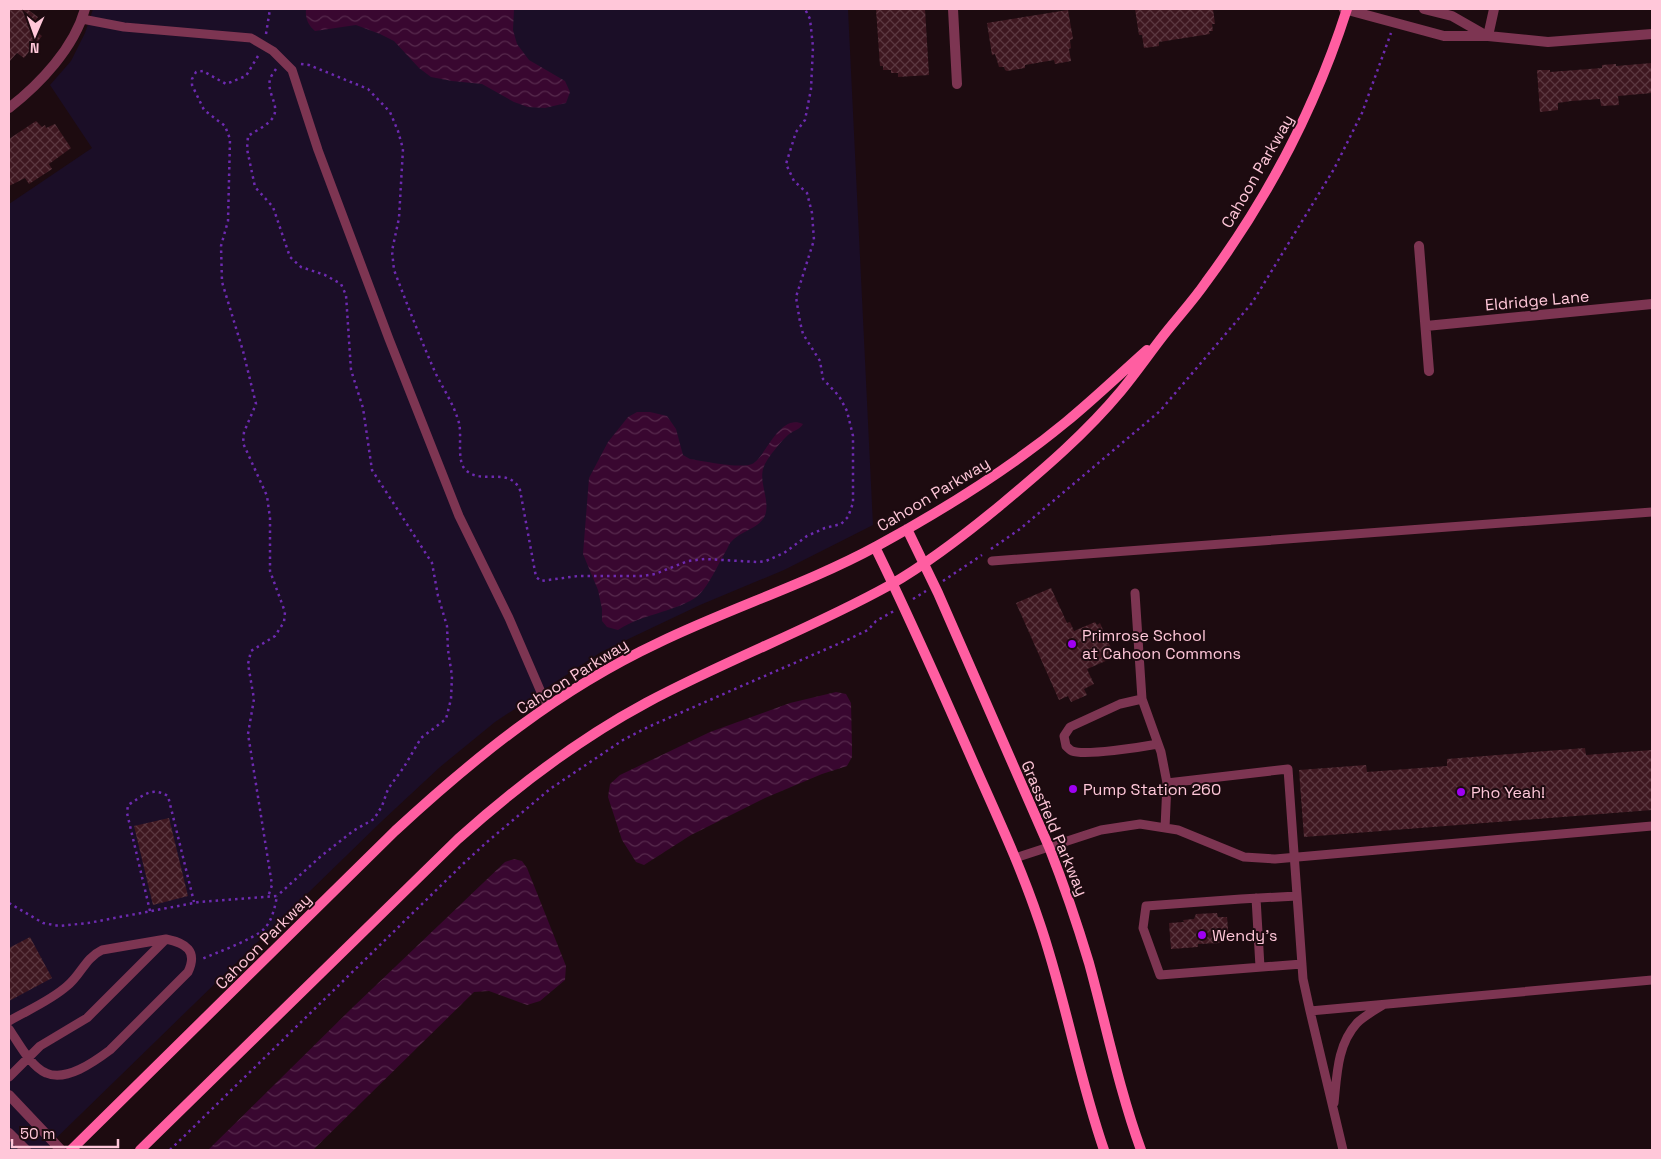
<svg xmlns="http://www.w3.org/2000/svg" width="1661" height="1159" font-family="'Space Grotesk',sans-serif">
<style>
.green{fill:#1b0e27}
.water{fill:url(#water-waves)}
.building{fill:url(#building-cross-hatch)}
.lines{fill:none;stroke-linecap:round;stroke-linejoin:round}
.path{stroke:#6d2ab0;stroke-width:2.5;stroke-dasharray:2.5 4;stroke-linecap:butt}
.lane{stroke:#7d3552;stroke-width:9}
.street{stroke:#7d3552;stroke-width:10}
.secondary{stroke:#ff5ea1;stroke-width:10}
.poi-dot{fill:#9f00f2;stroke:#1d0b10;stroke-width:2}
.labels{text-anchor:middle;stroke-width:4;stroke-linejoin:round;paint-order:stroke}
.street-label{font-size:16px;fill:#ffc7d9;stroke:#1d0b10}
.poi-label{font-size:16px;fill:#ffc7d9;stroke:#1d0b10;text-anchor:start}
</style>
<defs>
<pattern id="water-waves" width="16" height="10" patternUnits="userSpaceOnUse" patternTransform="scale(1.25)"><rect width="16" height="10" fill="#390730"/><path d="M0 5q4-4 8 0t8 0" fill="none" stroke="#572a4d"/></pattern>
<pattern id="building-cross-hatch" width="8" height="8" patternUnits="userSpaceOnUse" patternTransform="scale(1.25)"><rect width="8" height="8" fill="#3e1720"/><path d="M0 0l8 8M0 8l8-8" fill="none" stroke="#5b3740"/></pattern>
</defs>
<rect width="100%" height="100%" fill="#1d0b10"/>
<path class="green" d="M 93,9 L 848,9 L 873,525 L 784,570 L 700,605 L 601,652 L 495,722 L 440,767 L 382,821 L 44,1150 L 9,1150 L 9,204 L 92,148 L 50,85 L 71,61 L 85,33 Z"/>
<path class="water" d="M 306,9 L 514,9 L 513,30 L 517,44 L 529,60 L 565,81 L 570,92 L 566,103 L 545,108 L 528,107 L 514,102 L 482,84 L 452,81 L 431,77 L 419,68 L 394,41 L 380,34 L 356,25 L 315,31 C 308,25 305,18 306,9 Z
M 637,412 L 650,412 L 667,416 L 676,429 L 683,455 L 690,459 C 703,461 741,469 752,464 C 766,457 779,413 803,424 C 800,430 791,431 786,437 C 778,445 770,455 765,464 C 757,479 769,496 766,512 C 763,528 742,530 732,541 C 729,543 728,548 726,551 C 718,564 708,589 695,598 C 671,613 642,614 618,630 L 607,627 L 602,621 L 602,609 L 598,590 L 583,554 L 589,478 L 608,442 L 628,417 Z
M 836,692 L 846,694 L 851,703 L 852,748 L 852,757 L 847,766 L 822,774 L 765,798 L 691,835 L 644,865 L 636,862 L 622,840 L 608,797 L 610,784 L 620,775 L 710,732 L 790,703 Z
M 514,859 L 522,861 L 527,868 L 566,966 L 565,980 L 540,1001 L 527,1005 L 489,991 L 474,992 L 313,1150 L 208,1150 L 351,1009 L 505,862 Z"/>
<path class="building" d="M 9,9 L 27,9 L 38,17 L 36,20 L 42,25 L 37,32 L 42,36 L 24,58 L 17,53 L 9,62 Z
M 876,9 L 925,9 L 929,75 L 898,77 L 898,73 L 891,73 L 891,70 L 883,70 L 883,66 L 880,66 Z
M 1135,9 L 1213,9 L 1215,24 L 1212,24 L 1213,31 L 1209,31 L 1210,34 L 1159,42 L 1159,46 L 1144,48 L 1142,35 L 1139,35 Z
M 1068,10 L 1073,39 L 1070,40 L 1071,48 L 1069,49 L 1071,61 L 1055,64 L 1054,60 L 1025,65 L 1025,68 L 1007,71 L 1005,70 L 1004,67 L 999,67 L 995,54 L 992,55 L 987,23 Z
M 1652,63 L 1652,93 L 1618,96 L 1619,105 L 1601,106 L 1600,99 L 1571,101 L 1558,103 L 1558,110 L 1540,112 L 1537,70 L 1550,70 L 1550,72 L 1602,68 L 1602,65 L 1616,64 L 1616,66 Z
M 36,121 L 42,127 L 45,125 L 46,128 L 55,124 L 71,148 L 49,164 L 52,169 L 29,184 L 25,178 L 9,186 L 9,139 Z
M 1051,588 L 1067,623 L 1070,622 L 1074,631 L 1095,622 L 1097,625 L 1100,623 L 1115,657 L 1087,669 L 1094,684 L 1084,689 L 1087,695 L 1071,702 L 1068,696 L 1059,700 L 1016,603 Z
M 1585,748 L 1586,755 L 1652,750 L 1652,810 L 1304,837 L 1299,770 L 1366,765 L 1367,772 L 1447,766 L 1447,759 Z
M 169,818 L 188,896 L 153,905 L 134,826 Z
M 1217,913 L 1218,917 L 1227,917 L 1229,940 L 1221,941 L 1221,943 L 1198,944 L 1198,947 L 1171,949 L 1169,923 L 1184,922 L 1183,920 L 1194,919 L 1196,914 Z
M 30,937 L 52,978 L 9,1001 L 9,948 Z"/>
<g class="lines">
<path class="path" d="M 266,34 L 270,9
M 258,56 L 246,76 L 226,84 L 203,71 L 196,72 L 192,79 L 192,85 L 204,110 L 225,126 L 230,139 L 228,221 L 221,246 L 222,282 L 243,351 L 256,404 L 244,432 L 243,443 L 267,496 L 270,518 L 270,571 L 285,612 L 284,622 L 275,636 L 251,651 L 248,664 L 254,699 L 248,734 L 272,885 L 268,897
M 301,64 L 309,65 L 368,89 L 390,112 L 398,131 L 403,149 L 399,218 L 392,251 L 394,270 C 407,304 420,338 435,372 C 443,389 454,404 459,423 C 462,436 457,458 464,468 C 479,487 509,465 520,490 L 536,577 L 541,581 L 578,576 L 643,576 L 655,574 L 688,561 L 705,559 L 758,562 L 766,561 L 784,553 L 807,536 L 825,528 L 841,524 L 848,517 L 853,503 L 853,436 L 847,411 L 839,396 L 823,379 L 820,361 L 803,334 L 800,322 L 796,297 L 814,240 L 812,213 L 807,193 L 794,181 L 786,164 L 796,132 L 805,120 L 811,89 L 813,47 L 810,19 L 805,9
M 276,69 C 274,72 271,76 270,79 C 266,96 285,109 268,123 C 262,128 254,132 248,136 L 247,149 L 255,187 L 273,207 L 290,257 L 301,267 L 325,275 L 341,284 L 346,295 L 351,370 L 363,408 L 372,470 L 432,563 L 438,596 L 447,626 L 448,650 L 452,676 L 451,699 L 446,719 L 421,738 L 404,767 L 388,789 L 382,806 L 374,819 L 353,831 L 320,857 L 277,896
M 991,549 L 1020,529 L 1160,411 L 1252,303 L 1334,169 L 1362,113 L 1391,33
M 943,581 L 982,555
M 913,599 L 926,591
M 9,903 L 43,923 L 59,926 L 88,923 L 199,902 L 277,896 C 275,907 272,921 264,929 C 252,940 218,952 202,959
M 150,911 L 127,813 L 128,805 C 143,796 151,786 168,796 L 194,902
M 170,1150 L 464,863 L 487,842 L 550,789 L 623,740 L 648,727 L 847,640 L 868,630 L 876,621 L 894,611"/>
<path class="lane" d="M 82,19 L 124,27 L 251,38 L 273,51 L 292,70 L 318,150 L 389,339 L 459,516 L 509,618 L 547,706
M 992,561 L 1652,512
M 1135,593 L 1142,699 L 1161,752 L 1167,783
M 1142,699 L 1120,704 L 1070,727 L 1064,736 L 1066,746 C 1068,748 1070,750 1072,751 C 1085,756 1142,747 1158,744
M 1165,828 L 1167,783 L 1288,769 L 1303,979 L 1310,1011
M 1015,858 L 1101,830 L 1140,824 L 1178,830 L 1244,857 L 1275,859 L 1652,826
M 1297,896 L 1241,899 L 1146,906 L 1143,928 L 1160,975 L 1302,964
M 1256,898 L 1260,967
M 9,1021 C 28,1010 50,1001 67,986 C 81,975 85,958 102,950 L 166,939 L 87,1018 L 40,1046 L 9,1077
M 9,1029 C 18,1042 31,1067 46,1073 C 66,1082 94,1062 110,1050 L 188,972 C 198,951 186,943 166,939
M 1334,1103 C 1337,1075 1337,1045 1357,1023 C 1364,1016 1375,1010 1383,1005
M 1343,1150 L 1310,1011 L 1652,980"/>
<path class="street" d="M 953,9 L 957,84
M 1344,9 L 1444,36 L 1488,36 L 1548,42 L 1652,34
M 1424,9 L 1452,16 L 1487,36
M 1488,36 L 1494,9
M 9,108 C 40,84 74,48 85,9
M 1419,246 L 1429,371
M 1426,326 L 1652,304
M 9,1095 L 61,1150
M 9,1133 L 26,1150"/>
<path class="secondary" d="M 907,529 L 938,593 L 1049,847 C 1064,885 1077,923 1089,963 C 1106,1025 1119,1089 1141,1150
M 875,547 C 910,618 942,691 974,764 C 997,816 1021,867 1039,921 C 1065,996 1078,1075 1104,1150
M 71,1150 L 395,831 C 475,757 558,690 658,643 C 730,608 807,584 877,546 C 943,510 1008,470 1066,422 C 1094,399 1120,374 1147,350
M 140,1150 L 458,839 C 516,787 577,740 646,703 C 726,660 811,629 890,585 C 930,562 967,533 1002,504 C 1044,469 1086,433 1121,391 C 1136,373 1149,354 1163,336 C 1177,318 1193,301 1206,282 C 1269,197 1315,109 1347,9"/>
</g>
<g class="poi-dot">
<circle cx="1072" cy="644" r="5"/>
<circle cx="1073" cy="789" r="5"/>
<circle cx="1461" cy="792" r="5"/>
<circle cx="1202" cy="935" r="5"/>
</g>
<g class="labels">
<g class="street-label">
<text transform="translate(1257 171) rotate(-60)" y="6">Cahoon Parkway</text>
<text transform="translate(1537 300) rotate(-5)" y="6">Eldridge Lane</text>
<text transform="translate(933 494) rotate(-31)" y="6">Cahoon Parkway</text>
<text transform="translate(572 676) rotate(-32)" y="6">Cahoon Parkway</text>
<text transform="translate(1055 828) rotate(67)" y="6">Grassfield Parkway</text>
<text transform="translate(263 941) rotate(-45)" y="6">Cahoon Parkway</text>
</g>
<g class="poi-label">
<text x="1082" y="641">Primrose School<tspan x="1082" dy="18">at Cahoon Commons</tspan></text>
<text x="1083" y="795">Pump Station 260</text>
<text x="1471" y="798">Pho Yeah!</text>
<text x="1212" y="941">Wendy's</text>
</g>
</g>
<rect width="1661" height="1159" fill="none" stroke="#ffc7d9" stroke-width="20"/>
<g transform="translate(35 35) rotate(182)" stroke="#1d0b10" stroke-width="4" paint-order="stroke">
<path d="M0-4L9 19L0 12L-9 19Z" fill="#ffc7d9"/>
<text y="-8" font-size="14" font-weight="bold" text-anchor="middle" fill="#ffc7d9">N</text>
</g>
<path d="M12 1139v8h106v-8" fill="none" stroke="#ffc7d9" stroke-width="2.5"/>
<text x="20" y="1139" font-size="15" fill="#ffc7d9" stroke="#1d0b10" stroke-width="4" paint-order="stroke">50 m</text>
</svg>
